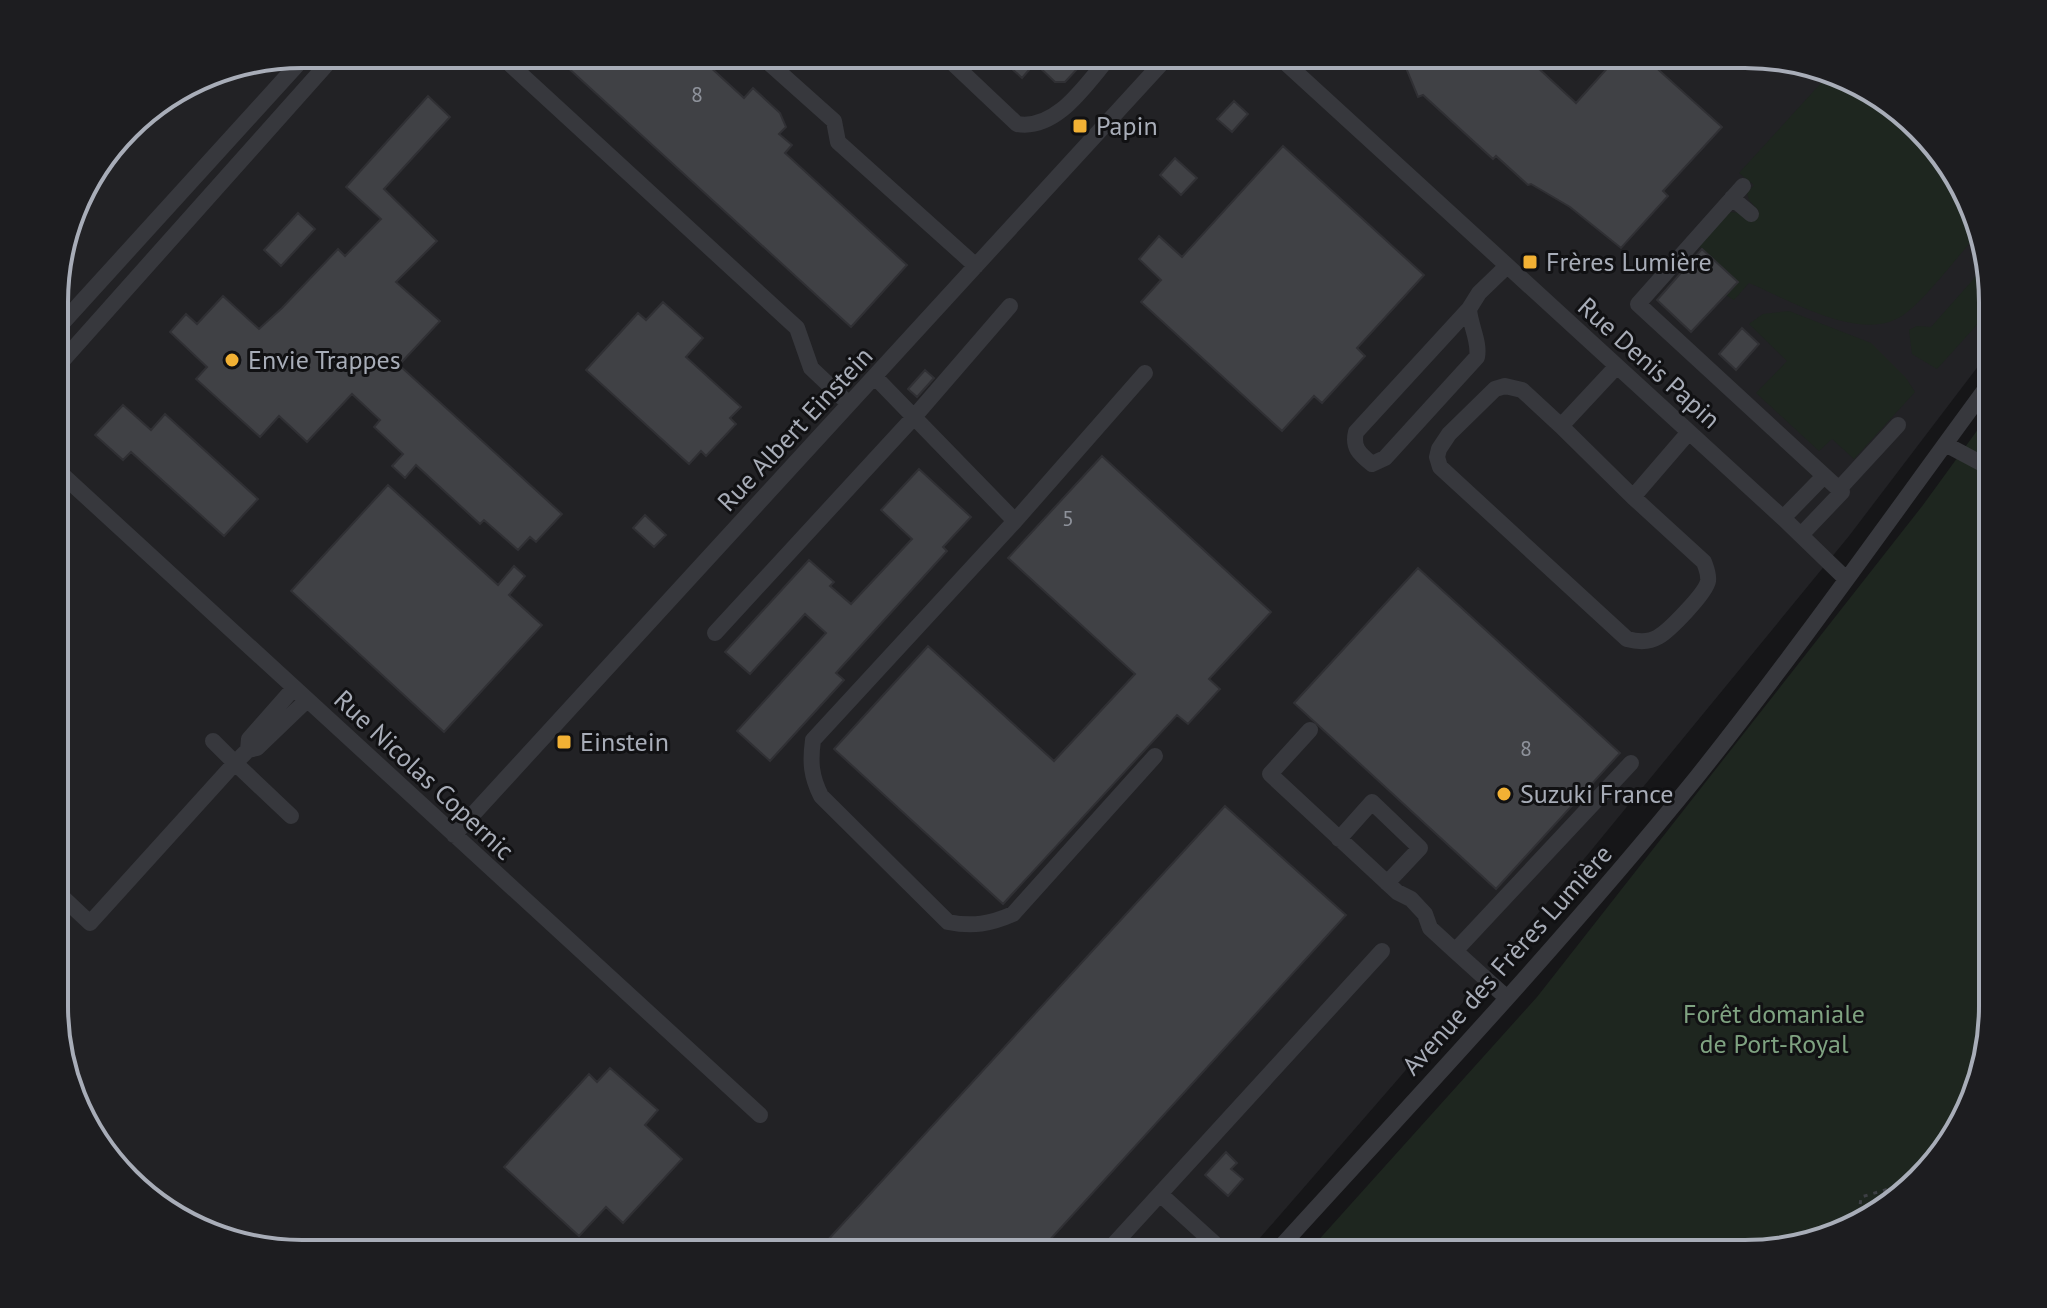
<svg xmlns="http://www.w3.org/2000/svg" width="2047" height="1308" font-family="'PT Sans',sans-serif">
<style>
.built{fill:#222225}
.green{fill:#1e261f}
.building{fill:#404145;stroke:#303034;stroke-width:2}
.lines{fill:none;stroke-linecap:round;stroke-linejoin:round}
.path{stroke:#3d3f44;stroke-width:3;stroke-dasharray:4 6;stroke-linecap:butt}
.minor{stroke:#37383d;stroke-width:16}
.poi-dot{fill:#f2b134;stroke:#111113;stroke-width:3}
.labels{text-anchor:middle;stroke-width:6;stroke-linejoin:round;paint-order:stroke}
.number-label{font-size:22px;fill:#8e929b}
.poi-label{font-size:26px;fill:#a8adb8;stroke:#111113;text-anchor:start}
.street-label{font-size:26px;fill:#a8adb8;stroke:#111113}
.park-label{font-size:26px;fill:#7fa381;stroke:#111113}
.rim{fill:none;stroke:#a8adb8;stroke-width:4}
</style>
<rect width="100%" height="100%" fill="#161618"/>
<path class="built" d="M 302,54 L 1745,54 L 1824,67 L 1882,96 L 1959,178 L 1992,286 L 1992,348 L 1849,536 L 1589,853 L 1399,1078 L 1246,1254 L 302,1254 L 238,1245 L 165,1212 L 88,1130 L 56,1038 L 56,270 L 80,192 L 138,116 L 208,73 Z"/>
<path class="green" d="M 1832,71 L 1882,96 L 1959,178 L 1977,235 C 1956,258 1929,295 1906,313 C 1865,346 1790,300 1749,283 L 1734,300 L 1726,295 L 1738,282 L 1699,246 L 1730,212 L 1741,213 L 1749,222 L 1759,211 L 1749,200 L 1747,193 L 1754,185 L 1739,173 Z
M 1986,265 L 1992,286 L 1992,308 L 1937,369 L 1912,354 L 1909,330 L 1917,326 L 1931,327 Z
M 1789,311 L 1871,343 L 1906,378 L 1915,392 L 1854,459 L 1832,439 L 1819,451 L 1756,393 L 1787,361 L 1749,324 L 1763,314 Z
M 1992,410 L 1992,1021 L 1951,1143 L 1869,1220 L 1760,1253 L 1306,1254 L 1537,997 L 1923,505 Z"/>
<path class="building" d="M 553,54 L 696,54 L 744,98 L 753,88 L 780,113 L 786,127 L 779,134 L 792,145 L 785,153 L 907,265 L 851,327 Z
M 996,54 L 1091,54 L 1065,82 L 1055,82 L 1035,63 L 1022,78 Z
M 1426,54 L 1523,54 L 1576,103 L 1620,54 L 1641,54 L 1722,127 L 1663,191 L 1668,196 L 1621,248 L 1570,207 L 1531,184 L 1528,185 L 1496,156 L 1493,159 L 1423,95 L 1418,97 L 1404,63 Z
M 428,96 L 450,117 L 384,189 L 437,241 L 396,282 L 440,321 L 399,365 L 562,514 L 536,542 L 530,537 L 518,550 L 484,520 L 480,524 L 416,465 L 405,478 L 392,466 L 403,454 L 374,427 L 380,420 L 352,394 L 307,442 L 279,416 L 260,437 L 196,379 L 207,367 L 170,332 L 186,314 L 197,324 L 223,296 L 259,329 L 282,308 L 338,249 L 345,256 L 381,219 L 346,187 Z
M 1234,101 L 1248,114 L 1232,132 L 1217,119 Z
M 1283,146 L 1424,275 L 1357,348 L 1365,356 L 1322,403 L 1314,396 L 1282,431 L 1141,302 L 1161,280 L 1139,259 L 1159,236 L 1182,257 Z
M 1175,158 L 1197,178 L 1181,195 L 1160,175 Z
M 298,213 L 315,229 L 281,266 L 264,250 Z
M 1702,249 L 1738,282 L 1691,332 L 1657,300 Z
M 663,302 L 703,338 L 686,357 L 741,407 L 730,418 L 736,424 L 706,456 L 701,451 L 689,464 L 586,370 L 638,313 L 646,320 Z
M 1742,328 L 1759,344 L 1736,370 L 1719,354 Z
M 925,370 L 934,378 L 917,397 L 908,389 Z
M 123,405 L 151,430 L 165,414 L 258,499 L 224,536 L 131,452 L 123,460 L 95,435 Z
M 1102,456 L 1271,612 L 1209,679 L 1220,689 L 1188,724 L 1177,715 L 1003,904 L 834,749 L 928,646 L 1054,761 L 1135,674 L 1008,558 Z
M 919,469 L 971,517 L 943,547 L 947,551 L 836,673 L 844,680 L 770,761 L 737,731 L 826,633 L 805,614 L 750,674 L 725,652 L 809,560 L 834,582 L 830,586 L 851,604 L 912,539 L 881,510 Z
M 388,485 L 498,585 L 514,566 L 525,576 L 509,595 L 542,625 L 444,732 L 291,591 Z
M 645,515 L 666,535 L 654,547 L 633,528 Z
M 1418,568 L 1620,753 L 1496,889 L 1294,703 Z
M 1225,806 L 1346,915 L 1037,1254 L 815,1254 Z
M 610,1068 L 658,1110 L 645,1125 L 682,1159 L 623,1223 L 606,1207 L 579,1236 L 504,1167 L 589,1074 L 597,1082 Z
M 1226,1152 L 1237,1163 L 1231,1169 L 1243,1179 L 1228,1196 L 1205,1175 Z"/>
<g class="lines">
<path class="path" d="M 1858,1224 L 1861,1197 L 1909,1183"/>
<path class="minor" d="M 499,54 L 797,328 L 811,368 L 849,404
M 759,54 L 834,121 L 838,142 L 976,266
M 943,54 L 1017,124 C 1058,131 1087,82 1112,54
M 1276,54 L 1783,518 L 1846,579
M 1743,186 L 1638,304 L 1842,492 L 1801,535
M 1732,198 L 1751,214
M 1469,309 C 1470,325 1480,342 1477,357 L 1385,458 L 1372,464 C 1360,454 1352,448 1356,432 Z
M 1469,309 L 1479,293 L 1507,266
M 56,330 L 307,54
M 1617,366 L 1561,426 L 1633,497 L 1689,432
M 56,368 L 336,54
M 875,377 L 1015,521 L 813,740 C 810,762 811,776 821,796 L 948,922 C 973,927 990,924 1013,914 L 1155,756
M 1561,426 L 1522,390 L 1505,386 L 1495,389 L 1449,434 L 1439,449 L 1437,457 L 1440,467 L 1627,639 C 1638,642 1648,643 1658,637 C 1669,631 1706,593 1708,581 C 1709,574 1706,568 1704,562 L 1633,497
M 1945,444 L 1992,469
M 56,469 L 760,1115
M 1839,489 L 1898,425
M 1783,518 L 1824,476
M 1015,521 L 1145,373
M 715,633 L 914,417 L 1010,306
M 1310,730 L 1270,774 L 1397,892 L 1411,899 L 1425,914 L 1430,928 L 1455,951
M 213,741 L 235,763 L 248,750 L 257,748 L 307,700
M 248,750 L 249,739 L 294,688
M 454,835 L 1170,54
M 1339,839 L 1372,802 L 1420,848 L 1387,883
M 56,891 L 90,923 L 235,763 L 291,816
M 1507,998 L 1455,951 L 1631,763
M 1160,1194 L 1226,1254
M 1105,1254 L 1382,951
M 1274,1254 C 1417,1097 1562,943 1696,778 C 1799,649 1894,513 1992,380"/>
</g>
<g class="poi-dot">
<rect x="1072" y="118" width="16" height="16" rx="4"/>
<rect x="1522" y="254" width="16" height="16" rx="4"/>
<circle cx="232" cy="360" r="8"/>
<rect x="556" y="734" width="16" height="16" rx="4"/>
<circle cx="1504" cy="794" r="8"/>
</g>
<g class="labels">
<g class="number-label">
<text x="697" y="102">8</text>
<text x="1068" y="526">5</text>
<text x="1526" y="756">8</text>
</g>
<g class="poi-label">
<text x="1096" y="135">Papin</text>
<text x="1546" y="271">Frères Lumière</text>
<text x="248" y="369">Envie Trappes</text>
<text x="580" y="751">Einstein</text>
<text x="1520" y="803">Suzuki France</text>
</g>
<g class="street-label">
<text transform="translate(1649 363) rotate(42)" y="9">Rue Denis Papin</text>
<text transform="translate(795 429) rotate(-47)" y="9">Rue Albert Einstein</text>
<text transform="translate(424 775) rotate(43)" y="9">Rue Nicolas Copernic</text>
<text transform="translate(1507 960) rotate(-48)" y="9">Avenue des Frères Lumière</text>
</g>
<g class="park-label">
<text x="1774" y="1023">Forêt domaniale<tspan x="1774" dy="30">de Port-Royal</tspan></text>
</g>
</g>
<path d="M0 0H2047V1308H0ZM302 68H1745A234 234 0 0 1 1979 302V1006A234 234 0 0 1 1745 1240H302A234 234 0 0 1 68 1006V302A234 234 0 0 1 302 68Z" fill="#1d1d20" fill-rule="evenodd"/>
<path class="rim" d="M302 68H1745A234 234 0 0 1 1979 302V1006A234 234 0 0 1 1745 1240H302A234 234 0 0 1 68 1006V302A234 234 0 0 1 302 68Z"/>
</svg>
